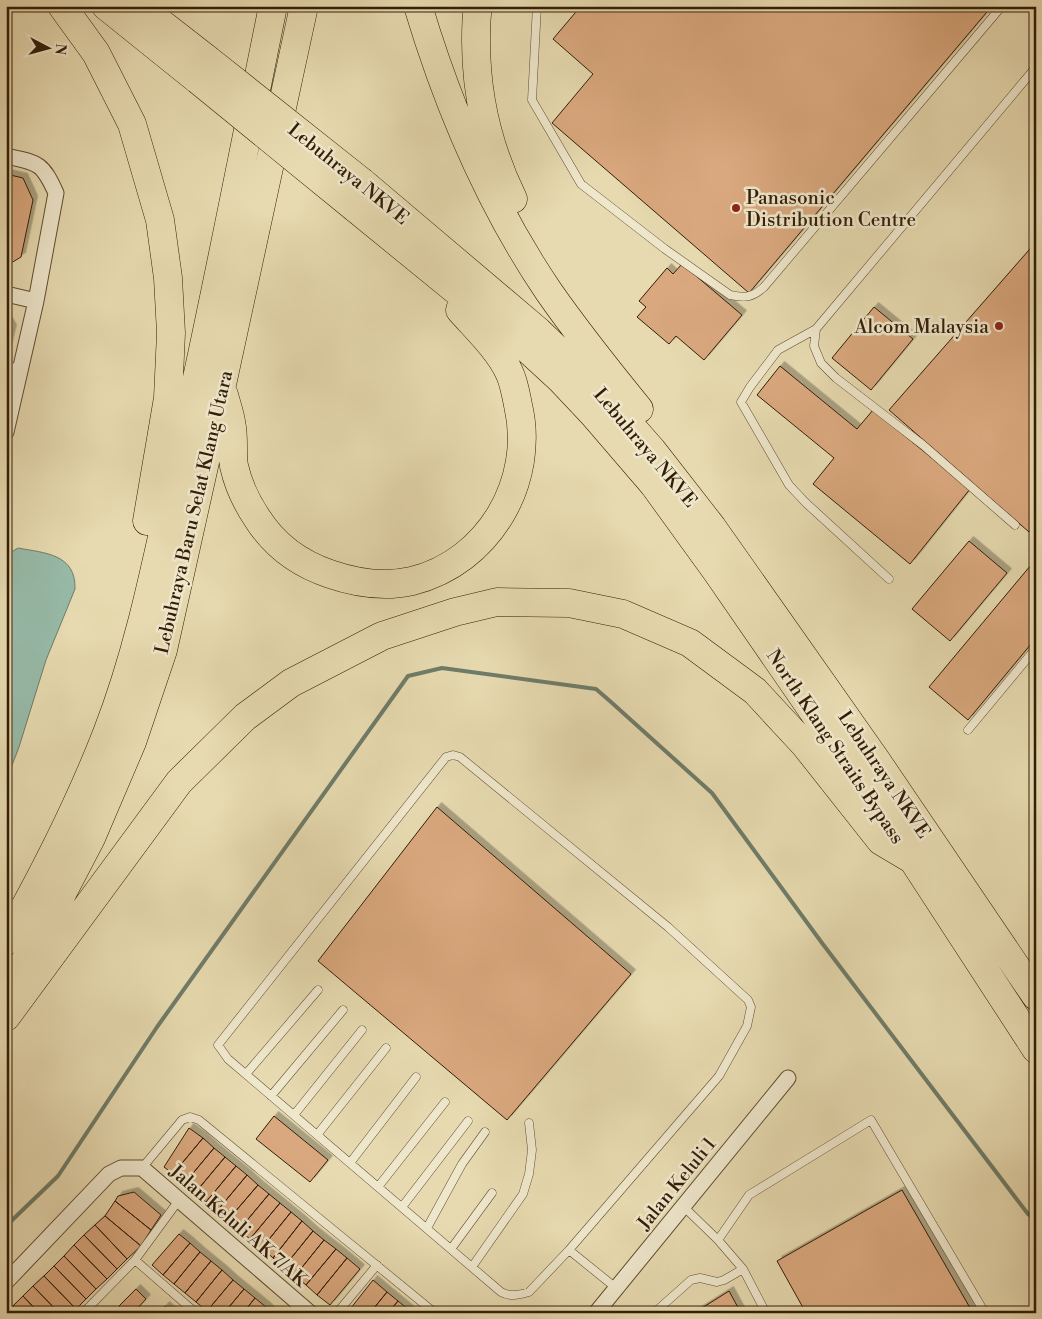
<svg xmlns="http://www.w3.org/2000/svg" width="1042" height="1319" font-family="'Libre Bodoni',serif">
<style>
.water{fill:#97bba9;stroke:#6f7c68}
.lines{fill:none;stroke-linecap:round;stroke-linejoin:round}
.stream{stroke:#6f7c68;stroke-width:4}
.building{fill:#daa87e;stroke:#321d07;filter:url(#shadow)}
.lane-casing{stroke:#5f4c31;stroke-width:9}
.street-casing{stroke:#5f4c31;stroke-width:17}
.highway-casing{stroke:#321d07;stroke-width:29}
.lane{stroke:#efe7cc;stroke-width:8}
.street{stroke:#efe7cc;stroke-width:15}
.highway{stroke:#e7dab0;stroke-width:28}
.highway-bridge-casing{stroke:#321d07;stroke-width:29;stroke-linecap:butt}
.highway-bridge{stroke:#e7dab0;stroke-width:28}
.poi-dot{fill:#8f2418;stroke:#efe7cc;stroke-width:2}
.labels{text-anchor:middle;stroke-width:5;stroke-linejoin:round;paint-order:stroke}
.street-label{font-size:19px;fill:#321d07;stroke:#efe7cc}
.poi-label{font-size:19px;fill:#321d07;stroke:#efe7cc;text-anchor:start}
</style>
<defs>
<filter id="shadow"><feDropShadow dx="4.5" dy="-4.5" stdDeviation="0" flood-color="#0004"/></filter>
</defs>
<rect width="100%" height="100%" fill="#e7dab0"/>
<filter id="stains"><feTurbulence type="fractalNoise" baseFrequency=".004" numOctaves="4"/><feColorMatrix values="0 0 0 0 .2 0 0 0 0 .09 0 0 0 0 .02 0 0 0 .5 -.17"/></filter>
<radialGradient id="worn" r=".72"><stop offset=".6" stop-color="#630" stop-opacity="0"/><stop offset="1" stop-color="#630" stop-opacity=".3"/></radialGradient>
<path class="water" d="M 18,548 C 45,553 76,554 75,589 L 46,660 L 19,747 L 6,781 L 6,570 L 10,553 Z"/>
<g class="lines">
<path class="stream" d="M 6,1226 L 58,1176 L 157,1027 L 408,676 L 442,668 L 596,689 L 611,702 L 712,793 L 822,943 L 1028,1214 L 1036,1219"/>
</g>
<path class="building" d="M 581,6 L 992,6 L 749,293 L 552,123 L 593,74 L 553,39 Z
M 6,174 L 23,178 L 33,200 L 21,257 L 6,266 Z
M 1036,242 L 1036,525 L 1029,532 L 889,410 Z
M 682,264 L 742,315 L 704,360 L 676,336 L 669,344 L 637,317 L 646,307 L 639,301 L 667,268 L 673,274 Z
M 874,307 L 913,339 L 871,390 L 832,358 Z
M 6,319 L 12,329 L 6,354 Z
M 780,366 L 857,429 L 873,410 L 970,489 L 910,564 L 813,484 L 834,458 L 757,395 Z
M 969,541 L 1007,573 L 950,641 L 912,609 Z
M 1036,559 L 1036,638 L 968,720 L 929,687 Z
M 437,807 L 631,974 L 507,1120 L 318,961 Z
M 274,1116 L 328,1160 L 310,1182 L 256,1139 Z
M 189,1128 L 203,1138 L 173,1174 L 164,1167 Z
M 203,1138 L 214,1148 L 184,1184 L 173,1174 Z
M 214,1148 L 225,1157 L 195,1193 L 184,1184 Z
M 225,1157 L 236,1166 L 206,1202 L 195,1193 Z
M 236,1166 L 247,1175 L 217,1211 L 206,1202 Z
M 247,1175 L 258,1185 L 228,1220 L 217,1211 Z
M 258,1185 L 269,1194 L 239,1230 L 228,1220 Z
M 902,1190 L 973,1313 L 806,1313 L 777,1261 Z
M 134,1192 L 161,1215 L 151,1230 L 115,1201 L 118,1196 Z
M 269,1194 L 280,1203 L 250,1239 L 239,1230 Z
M 115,1201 L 151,1230 L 141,1246 L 105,1216 Z
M 280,1203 L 291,1212 L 262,1248 L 250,1239 Z
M 291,1212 L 302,1221 L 273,1258 L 262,1248 Z
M 105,1216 L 141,1246 L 127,1259 L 95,1225 Z
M 302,1221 L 313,1231 L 284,1267 L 273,1258 Z
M 95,1225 L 127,1259 L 117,1269 L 84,1235 Z
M 313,1231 L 324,1240 L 295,1276 L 284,1267 Z
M 179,1234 L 190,1243 L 163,1275 L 152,1265 Z
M 84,1235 L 117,1269 L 107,1279 L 74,1245 Z
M 324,1240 L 336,1249 L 306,1285 L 295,1276 Z
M 190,1243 L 200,1252 L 174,1284 L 163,1275 Z
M 74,1245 L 107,1279 L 96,1289 L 64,1256 Z
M 336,1249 L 347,1258 L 317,1295 L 306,1285 Z
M 200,1252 L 211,1261 L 185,1293 L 174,1284 Z
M 64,1256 L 96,1289 L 86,1299 L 54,1266 Z
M 347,1258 L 360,1269 L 330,1305 L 317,1295 Z
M 211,1261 L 222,1270 L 196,1302 L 185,1293 Z
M 54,1266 L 86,1299 L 76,1309 L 44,1276 Z
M 222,1270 L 233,1280 L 207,1311 L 196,1302 Z
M 44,1276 L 76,1309 L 72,1313 L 59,1313 L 33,1286 Z
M 233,1280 L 244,1289 L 224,1313 L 209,1313 L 207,1311 Z
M 373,1280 L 387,1292 L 370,1313 L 347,1313 Z
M 33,1286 L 59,1313 L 39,1313 L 23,1296 Z
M 136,1289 L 146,1299 L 133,1313 L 125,1313 L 119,1306 Z
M 244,1289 L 255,1298 L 243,1313 L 224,1313 Z
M 729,1291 L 741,1313 L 694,1313 Z
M 387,1292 L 398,1301 L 388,1313 L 370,1313 Z
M 23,1296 L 39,1313 L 19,1313 L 13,1306 Z
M 255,1298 L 266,1307 L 261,1313 L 243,1313 Z
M 398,1301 L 409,1310 L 407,1313 L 388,1313 Z
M 13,1306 L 19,1313 L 6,1313 L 6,1312 Z
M 165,1306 L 173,1313 L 159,1313 Z
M 266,1307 L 272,1313 L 261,1313 Z"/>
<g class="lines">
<g class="lane-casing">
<path id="lane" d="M 537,6 L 532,100 L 581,184 L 665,249 L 730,295 C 745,298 752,298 764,287 L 1002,6
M 816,329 L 814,346 L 821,363 L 836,378 L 923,445 L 1015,525
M 6,366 L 21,369
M 889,579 L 806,503 L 789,485 L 741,402 L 750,387 L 778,350 L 816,329 L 1036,67
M 968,730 L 1036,648
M 246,1074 L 318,990
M 271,1096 L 343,1010
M 294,1115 L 362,1030
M 317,1135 L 386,1048
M 350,1163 L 416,1077
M 142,1168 L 182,1120 L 190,1117 L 199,1120 L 435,1313
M 378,1187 L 445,1102
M 683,1206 L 718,1240 L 743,1269 L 766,1313
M 402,1207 L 468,1121
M 427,1228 L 462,1164 L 485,1132
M 718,1240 L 749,1195 L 871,1120 L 985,1313
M 451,1249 L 492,1193
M 569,1250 L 719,1076 L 747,1026 L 751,1007 L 748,1000 L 668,927 L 460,757 L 453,755 L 446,757 L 218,1045 L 228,1059 L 501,1292 C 510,1297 519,1295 529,1292 L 569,1250 L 616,1288
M 135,1260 L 196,1313
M 472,1267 L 523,1194 L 529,1174 L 532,1150 L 529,1123
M 83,1313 L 135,1260 L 179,1200
M 337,1313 L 377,1265
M 654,1313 L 691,1280 L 700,1278 L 717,1282 L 724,1280 L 743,1269"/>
</g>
<g class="street-casing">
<path id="street" d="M 6,156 C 38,163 42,162 56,193 L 36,301 L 6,432
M 6,294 L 36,301
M 6,1282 L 109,1174 L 121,1168 L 142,1168 L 310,1313
M 596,1313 L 788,1078"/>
</g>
<g class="highway-casing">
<path id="highway" d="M 62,6 L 96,53 L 132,124 L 160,220 L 168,278 L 171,333 L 168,398 L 147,521
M 106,6 L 198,80
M 139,6 L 207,59
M 418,6 C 448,106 490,205 549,292 C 577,332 608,371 639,409
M 478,6 C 476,18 476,30 476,41 C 476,96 489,150 513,199
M 362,182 L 538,331 L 601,392 L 652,450 L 712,527 L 874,757 L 1036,996
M 355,208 L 523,345 L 560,379 L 593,414 L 654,485 L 717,572 L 899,836 L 913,860 L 1036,1049
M 224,395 C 227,406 231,417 232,428 C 234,441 232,454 234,466 C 238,484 247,503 257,518 C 274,545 300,564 330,574 C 356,583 386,587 412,581 C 489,562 536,481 518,405 C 516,395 514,382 509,372 C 499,350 476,328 460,310
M 6,941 C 44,874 79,805 107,733 C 139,651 156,564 175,478 C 211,321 241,163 273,6
M 15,977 L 34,947 L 91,838 L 132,742 L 163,650 L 213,426 L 304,6
M 6,1017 L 179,782 L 245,717 L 291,683 L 382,636 L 455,612 L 497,602 L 569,603 L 623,614 L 690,643 L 755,691 L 805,745 L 881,841 L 913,860"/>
</g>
<use href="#lane" class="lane"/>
<use href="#street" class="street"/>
<use href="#highway" class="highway"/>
<g class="highway-bridge-casing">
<path id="highway-bridge" d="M 207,59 L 362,182
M 198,80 L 355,208"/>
</g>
<use href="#highway-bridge" class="highway-bridge"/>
</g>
<g class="poi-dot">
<circle cx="736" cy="208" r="5"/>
<circle cx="999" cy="326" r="5"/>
</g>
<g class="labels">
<g class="street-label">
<text transform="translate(349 173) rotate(39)" y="7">Lebuhraya NKVE</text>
<text transform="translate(646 447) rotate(50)" y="7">Lebuhraya NKVE</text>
<text transform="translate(193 512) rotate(-77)" y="7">Lebuhraya Baru Selat Klang Utara</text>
<text transform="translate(836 746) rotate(56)" y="7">North Klang Straits Bypass</text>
<text transform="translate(885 774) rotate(56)" y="7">Lebuhraya NKVE</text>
<text transform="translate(676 1183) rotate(-51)" y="7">Jalan Keluli 1</text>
<text transform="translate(239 1225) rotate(41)" y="7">Jalan Keluli AK 7/AK</text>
</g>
<g class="poi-label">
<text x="746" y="204">Panasonic<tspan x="746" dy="22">Distribution Centre</tspan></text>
<text x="989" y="333" text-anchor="end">Alcom Malaysia</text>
</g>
</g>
<rect width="1042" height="1319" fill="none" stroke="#e7dab0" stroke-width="25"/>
<rect x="8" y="8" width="1027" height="1304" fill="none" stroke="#321d07" stroke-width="2.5"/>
<rect x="12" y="12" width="1017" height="1294" fill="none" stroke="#321d07"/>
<g transform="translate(48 48) rotate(96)" stroke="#efe7cc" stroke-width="4" paint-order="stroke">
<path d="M0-4L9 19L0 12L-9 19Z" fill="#321d07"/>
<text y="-8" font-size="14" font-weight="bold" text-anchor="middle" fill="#321d07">N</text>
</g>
<rect width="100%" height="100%" filter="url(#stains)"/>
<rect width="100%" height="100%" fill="url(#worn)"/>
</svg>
